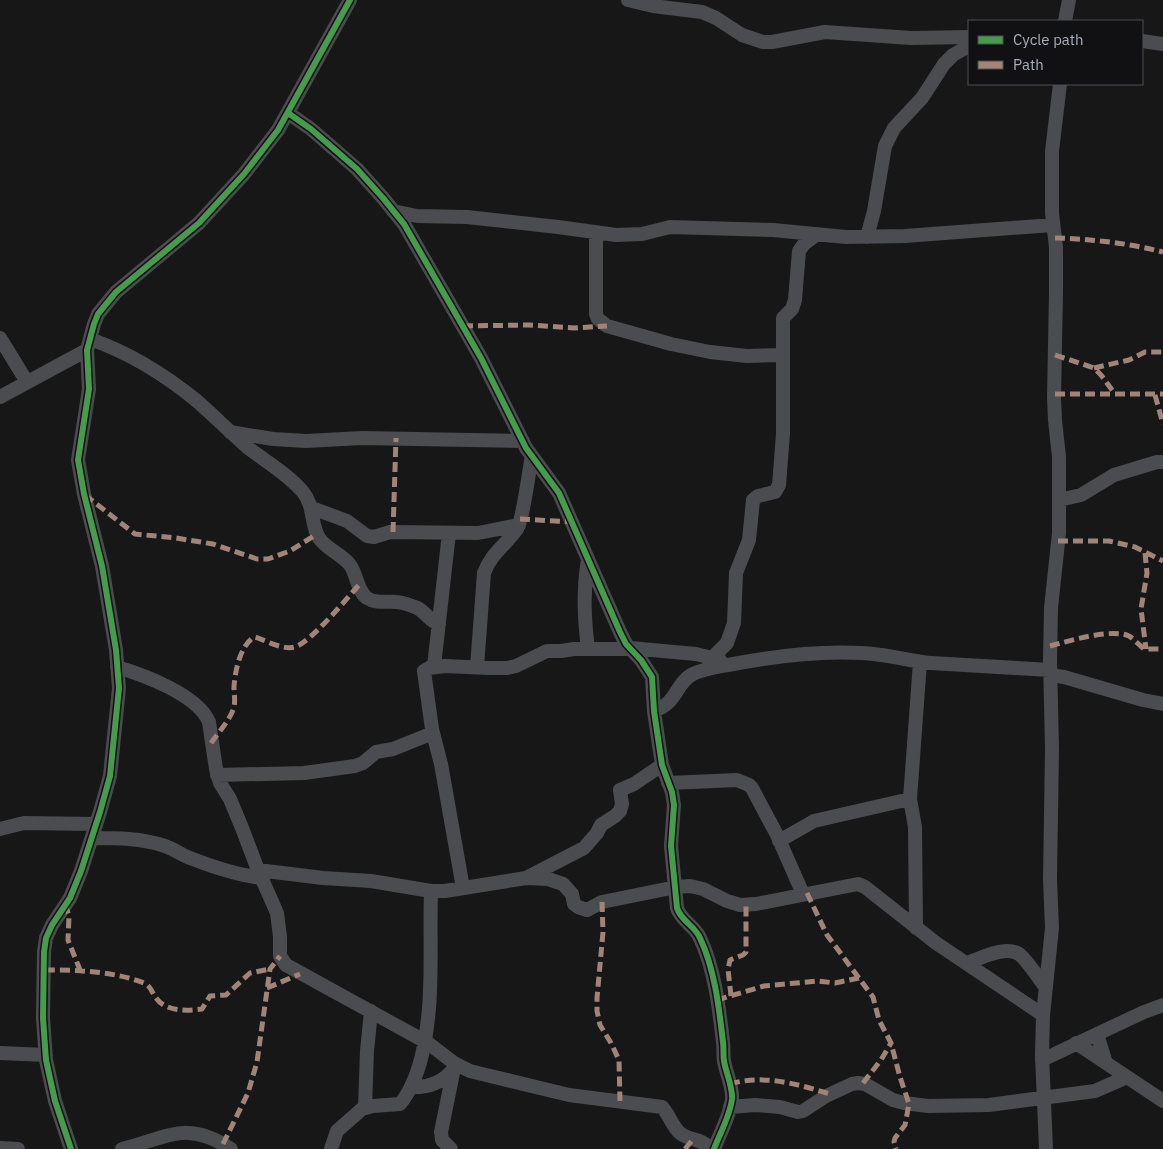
<svg xmlns="http://www.w3.org/2000/svg" width="1163" height="1149" font-family="'IBM Plex Sans',sans-serif">
<style>
.lines{fill:none;stroke-linecap:round;stroke-linejoin:round}
.minor{stroke:#4b4c50;stroke-width:14}
.quiet{stroke:#a18479;stroke-width:5;stroke-dasharray:10 5;stroke-linecap:butt}
.cycleway-casing{stroke:#111113;stroke-width:9}
.cycleway{stroke:#469c4c;stroke-width:6}
</style>
<rect width="100%" height="100%" fill="#171717"/>
<g class="lines">
<path class="minor" d="M 628,0 L 653,6 L 702,12 L 716,18 L 742,35 L 763,42 L 772,42 L 825,32 L 911,38 L 969,37
M 1065,21 L 1069,0
M 1142,41 L 1163,44
M 288,113 L 311,129 L 357,169 L 383,198 L 404,224 L 481,358 L 526,448 L 559,493 L 620,632 L 626,644 L 641,660 L 652,677 L 654,711 L 662,765 L 672,792 L 674,805 L 671,846 L 677,908 C 681,921 695,926 700,938 C 715,970 719,1008 723,1042 C 724,1049 723,1055 724,1061 C 726,1073 733,1087 732,1099 C 730,1116 720,1133 714,1149
M 393,211 L 417,216 L 467,217 L 558,227 L 616,235 L 642,234 L 670,227 L 773,230 L 846,237 L 905,236 L 1053,225
M 596,233 L 596,314 L 598,319 L 607,326 L 671,344 L 710,352 L 747,356 L 783,355
M 867,237 L 874,211 L 885,146 L 894,128 L 922,98 L 944,64 L 953,55 L 969,46
M 0,338 L 27,382
M 90,339 C 130,353 164,374 197,401 C 214,416 230,432 247,447 C 265,461 288,474 303,492 C 315,507 310,523 319,538 C 326,549 342,554 350,565 C 357,574 357,591 367,598 C 376,604 387,601 396,602 C 402,602 409,605 415,607 C 425,610 428,621 439,624
M 0,397 L 87,350
M 230,432 L 273,439 L 306,441 L 362,438 L 523,441
M 1059,500 L 1081,495 L 1114,475 L 1157,462 L 1163,462
M 312,508 L 347,521 L 367,536 L 374,537 L 390,532 L 478,533 L 519,525
M 588,559 C 583,591 584,617 588,649
M 630,648 L 696,654 L 720,660
M 712,658 L 727,643 L 734,623 L 736,573 L 749,540 L 753,500 L 758,496 L 775,492 L 779,485 L 783,434 L 783,318 L 792,309 L 795,300 L 799,251 L 804,244 L 816,235
M 434,666 L 449,533
M 117,667 C 144,675 198,695 209,722 L 216,769 L 220,783 L 230,799 L 242,828 L 258,870 L 277,913 L 280,937 L 280,956 L 286,965 L 428,1043 L 454,1063 L 470,1071 L 482,1074 L 569,1095 L 662,1107 C 669,1114 672,1126 680,1133 C 689,1141 702,1138 711,1149
M 477,667 L 484,573 C 492,552 505,546 517,529 C 523,520 529,470 532,456
M 1050,675 L 1064,677 L 1143,700 L 1163,704
M 654,711 C 678,702 675,685 691,675 C 702,669 716,667 728,665 C 775,656 835,649 881,655 C 898,657 914,662 931,663 L 1050,670
M 217,775 L 304,773 L 355,766 L 363,763 L 376,752 L 393,749 L 433,733
M 668,783 L 737,780 L 749,785 L 752,788 L 777,835 L 803,894
M 0,829 L 24,823 L 96,824
M 92,838 C 117,838 141,838 165,846 C 174,849 182,855 190,858 C 213,867 237,875 261,878
M 779,841 L 814,821 L 910,799
M 258,870 L 323,878 L 371,881 L 431,891 L 445,891 L 526,878 L 548,879 L 563,884 L 572,894 L 574,904 L 578,907 L 587,910 L 602,902 L 676,887 L 690,886 L 703,889 L 727,901 L 740,905 L 756,904 L 858,884 L 865,887 L 936,943 L 1043,1015
M 526,878 L 584,848 L 597,833 L 601,825 L 615,816 L 620,811 L 622,804 L 620,790 L 634,784 L 662,765
M 463,888 L 441,764 L 432,729 L 424,671 L 429,668 L 445,666 L 488,668 L 507,668 L 516,666 L 547,651 L 561,651 L 574,649 L 632,649
M 916,928 L 915,827 L 910,799 L 920,662
M 966,963 C 980,959 1005,945 1019,954 C 1026,959 1040,980 1046,988
M 1097,1034 L 1106,1063
M 1076,1043 L 1163,1101
M 0,1053 L 46,1055
M 1042,1060 L 1144,1012 L 1163,1005
M 411,1087 C 428,1088 445,1082 455,1067
M 730,1107 L 755,1105 L 780,1107 L 798,1112 L 803,1111 L 826,1096 L 852,1084 L 858,1083 L 865,1084 L 893,1100 L 904,1103 L 928,1106 L 989,1105 L 1095,1091 L 1127,1077
M 365,1108 L 367,1051 L 371,1011
M 0,1148 L 18,1149
M 71,1149 L 55,1101 L 46,1060 L 43,1018 L 44,952 L 46,938 L 52,925 L 70,898 L 81,871 L 100,812 L 110,776 L 119,688 L 116,650 L 102,566 L 84,494 L 78,460 L 89,389 L 87,350 L 94,324 L 98,314 L 116,292 L 199,223 L 244,174 L 278,130 L 350,0
M 122,1149 C 167,1138 187,1119 231,1149
M 331,1149 L 337,1131 L 362,1109 L 373,1106 L 400,1104 C 411,1091 417,1074 421,1059 C 435,1003 429,947 431,891
M 451,1149 L 442,1140 L 441,1132 L 454,1068
M 1046,1149 L 1042,1055 L 1043,1015 L 1052,928 L 1050,879 L 1052,749 L 1050,660 L 1051,608 L 1059,533 L 1059,457 L 1055,420 L 1054,398 L 1056,292 L 1056,247 L 1052,213 L 1052,151 L 1060,84"/>
<path class="quiet" d="M 1055,238 C 1091,239 1128,243 1163,252
M 463,326 L 529,325 L 574,328 L 607,326
M 1055,355 L 1094,368 L 1101,375 L 1115,394
M 1094,368 L 1129,360 L 1145,352 L 1163,352
M 1055,394 L 1163,394
M 1155,395 L 1163,424
M 85,495 L 135,534 L 176,538 L 213,544 L 257,559 L 268,559 L 290,551 L 317,534
M 520,519 L 573,522
M 393,532 L 396,438
M 1058,541 L 1109,541 L 1135,547 L 1163,561
M 1145,553 L 1147,573 L 1141,609 L 1146,649
M 1050,646 C 1068,641 1112,628 1129,636 C 1134,639 1139,645 1144,649 L 1163,649
M 211,743 C 218,733 229,721 233,710 C 236,702 234,695 234,687 C 235,671 240,646 254,637 L 258,638 C 268,642 284,650 295,647 C 311,642 347,598 359,585
M 807,893 L 827,935 L 873,997 L 879,1020 L 891,1043 L 900,1077 L 909,1104 L 905,1125 L 895,1138 L 894,1142 L 896,1149
M 602,902 L 603,932 L 597,998 L 597,1011 L 600,1025 L 611,1043 L 619,1060 L 620,1101
M 65,904 L 69,916 L 68,940 L 80,970
M 45,970 C 77,970 113,971 144,983 C 151,986 152,993 156,998 C 166,1012 187,1011 202,1009 L 210,996 L 226,995 L 250,973 L 270,969
M 267,988 L 300,974
M 731,996 L 728,969 L 730,960 L 743,955 L 746,952 L 746,904
M 717,1000 L 764,986 L 818,981 L 835,983 L 859,978
M 863,1083 L 881,1060 L 891,1043
M 730,1084 C 764,1074 797,1084 830,1094
M 223,1144 L 248,1093 L 257,1062 L 270,969 L 280,956
M 685,1149 L 694,1138"/>
<g class="cycleway-casing">
<path id="cycleway" d="M 288,113 L 311,129 L 357,169 L 383,198 L 404,224 L 481,358 L 526,448 L 559,493 L 620,632 L 626,644 L 641,660 L 652,677 L 654,711 L 662,765 L 672,792 L 674,805 L 671,846 L 677,908 C 681,921 695,926 700,938 C 715,970 719,1008 723,1042 C 724,1049 723,1055 724,1061 C 726,1073 733,1087 732,1099 C 730,1116 720,1133 714,1149
M 71,1149 L 55,1101 L 46,1060 L 43,1018 L 44,952 L 46,938 L 52,925 L 70,898 L 81,871 L 100,812 L 110,776 L 119,688 L 116,650 L 102,566 L 84,494 L 78,460 L 89,389 L 87,350 L 94,324 L 98,314 L 116,292 L 199,223 L 244,174 L 278,130 L 350,0"/>
</g>
<use href="#cycleway" class="cycleway"/>
</g>
<rect x="968" y="20" width="175" height="65" fill="#111113" stroke="#4d4f55"/>
<rect x="978" y="36" width="25" height="8" fill="#469c4c" stroke="#4d4f55"/>
<text x="1013" y="45" font-size="15" fill="#a8adb8">Cycle path</text>
<rect x="978" y="61" width="25" height="8" fill="#a18479" stroke="#4d4f55"/>
<text x="1013" y="70" font-size="15" fill="#a8adb8">Path</text>
</svg>
